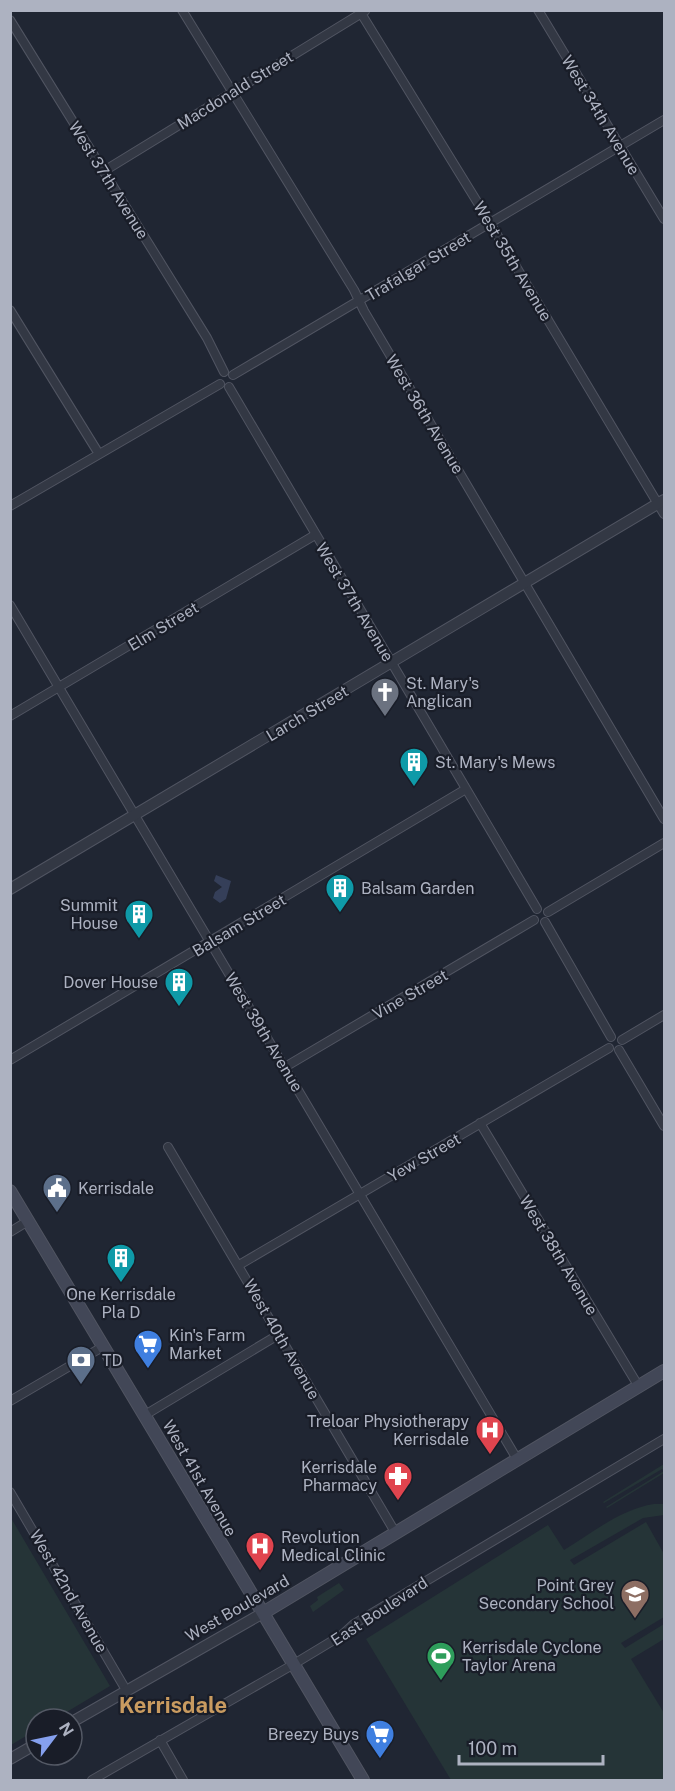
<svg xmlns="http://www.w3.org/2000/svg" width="675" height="1791" font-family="'Public Sans',sans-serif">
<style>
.green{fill:#253437}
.water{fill:#353f59}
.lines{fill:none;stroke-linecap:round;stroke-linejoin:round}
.minor-casing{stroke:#515562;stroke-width:10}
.tertiary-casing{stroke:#515562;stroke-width:12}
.secondary-casing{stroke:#515562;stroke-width:14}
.minor{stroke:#333844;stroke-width:8}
.tertiary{stroke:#333844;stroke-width:10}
.secondary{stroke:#424757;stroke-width:12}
.labels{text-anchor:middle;stroke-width:4.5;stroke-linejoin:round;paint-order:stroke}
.street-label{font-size:16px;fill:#adb2c1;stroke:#191d28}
.poi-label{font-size:16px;fill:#adb2c1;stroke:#191d28;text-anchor:start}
.district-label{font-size:22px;font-weight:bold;fill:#c99b60;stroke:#191d28}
</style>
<rect width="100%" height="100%" fill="#202633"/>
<path class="green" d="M 664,1464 L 664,1473 L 607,1508 L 606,1507 L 664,1471 L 662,1469 L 604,1503 L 603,1502 Z
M 654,1504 L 664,1504 L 664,1515 L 643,1518 L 570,1560 L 574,1565 L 646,1522 L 664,1554 L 664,1617 L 621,1643 L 625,1648 L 664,1624 L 664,1639 L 631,1659 L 664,1713 L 664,1780 L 451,1780 L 366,1639 L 548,1525 L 564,1550 C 592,1533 621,1509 654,1504 Z
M 11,1518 L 110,1686 L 55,1719 L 36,1719 L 36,1730 L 11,1745 Z
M 339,1583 L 344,1590 L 313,1612 L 310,1606 L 318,1600 L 317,1597 Z"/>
<path class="water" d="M 216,875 L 231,881 L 226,899 L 220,903 L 213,898 L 215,892 L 222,887 L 214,881 Z"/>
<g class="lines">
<g class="minor-casing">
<path id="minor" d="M 182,10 L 354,290 L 364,311 L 664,819
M 359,10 L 484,213 L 664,514
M 538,10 L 664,219
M 10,20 L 207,338 L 224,372
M 104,171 L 365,11
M 10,310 L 99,454
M 233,375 L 664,120
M 229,387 L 537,909
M 10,506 L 220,384
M 10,605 L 517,1459
M 10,716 L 315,535
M 548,912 L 664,843
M 545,922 L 611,1037
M 622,1040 L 664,1015
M 619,1050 L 664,1126
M 10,1060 L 466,789
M 285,1067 L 534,920
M 480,1123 L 639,1387
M 168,1147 L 395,1532
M 10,1232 L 28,1221
M 239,1265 L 609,1048
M 10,1401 L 104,1346
M 145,1415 L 278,1335
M 10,1492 L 126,1690
M 160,1740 L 183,1780
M 92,1780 L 294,1664 L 342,1635 L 354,1624 L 664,1439"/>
</g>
<g class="tertiary-casing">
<path id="tertiary" d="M 10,889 L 664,500
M 72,1722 L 263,1613
M 10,1759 L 36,1744"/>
</g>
<g class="secondary-casing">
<path id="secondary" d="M 10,1191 L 363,1780
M 263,1613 L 664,1371"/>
</g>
<use href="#minor" class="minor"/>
<use href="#tertiary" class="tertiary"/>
<use href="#secondary" class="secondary"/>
</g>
<defs>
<g id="church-pin" transform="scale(1.5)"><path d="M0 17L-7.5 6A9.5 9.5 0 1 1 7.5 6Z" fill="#6b7280" stroke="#191d28"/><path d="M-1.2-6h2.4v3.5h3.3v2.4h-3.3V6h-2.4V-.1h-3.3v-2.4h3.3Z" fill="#fff"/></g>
<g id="building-pin" transform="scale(1.5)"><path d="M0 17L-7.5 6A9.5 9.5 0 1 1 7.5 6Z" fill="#0f9aa8" stroke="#191d28"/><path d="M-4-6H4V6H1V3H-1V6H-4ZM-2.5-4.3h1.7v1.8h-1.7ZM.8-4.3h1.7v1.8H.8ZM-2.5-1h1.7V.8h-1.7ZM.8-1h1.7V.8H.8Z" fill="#fff"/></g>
<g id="civic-pin" transform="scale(1.5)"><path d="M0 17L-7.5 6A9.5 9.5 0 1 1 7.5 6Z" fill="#5c6f8a" stroke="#191d28"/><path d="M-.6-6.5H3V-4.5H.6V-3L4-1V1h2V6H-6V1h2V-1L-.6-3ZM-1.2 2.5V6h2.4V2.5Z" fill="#fff"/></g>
<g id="supermarket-pin" transform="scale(1.5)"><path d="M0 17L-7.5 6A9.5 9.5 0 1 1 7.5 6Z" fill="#3f7fe0" stroke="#191d28"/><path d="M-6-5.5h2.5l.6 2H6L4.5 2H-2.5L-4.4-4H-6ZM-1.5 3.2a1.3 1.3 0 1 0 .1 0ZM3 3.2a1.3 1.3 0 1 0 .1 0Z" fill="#fff"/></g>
<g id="bank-pin" transform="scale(1.5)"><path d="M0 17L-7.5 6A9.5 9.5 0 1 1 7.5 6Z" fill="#5c6f8a" stroke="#191d28"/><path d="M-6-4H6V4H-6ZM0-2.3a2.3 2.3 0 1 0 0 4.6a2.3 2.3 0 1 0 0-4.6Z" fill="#fff"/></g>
<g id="hospital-pin" transform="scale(1.5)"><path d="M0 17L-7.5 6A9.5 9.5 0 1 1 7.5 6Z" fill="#e0444e" stroke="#191d28"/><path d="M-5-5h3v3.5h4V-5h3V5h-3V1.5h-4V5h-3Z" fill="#fff"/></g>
<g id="pharmacy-pin" transform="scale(1.5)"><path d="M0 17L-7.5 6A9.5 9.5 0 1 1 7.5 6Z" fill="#e0444e" stroke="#191d28"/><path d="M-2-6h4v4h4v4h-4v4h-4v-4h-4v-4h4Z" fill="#fff"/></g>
<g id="school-pin" transform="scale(1.5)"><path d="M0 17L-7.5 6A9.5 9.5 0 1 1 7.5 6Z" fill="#8d6e63" stroke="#191d28"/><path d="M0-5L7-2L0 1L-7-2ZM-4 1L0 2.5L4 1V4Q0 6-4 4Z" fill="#fff"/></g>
<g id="stadium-pin" transform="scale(1.5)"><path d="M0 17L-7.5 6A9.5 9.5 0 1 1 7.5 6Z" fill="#2e9e5b" stroke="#191d28"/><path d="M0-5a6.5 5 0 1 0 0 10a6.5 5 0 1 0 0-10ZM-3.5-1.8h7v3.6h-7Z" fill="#fff"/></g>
</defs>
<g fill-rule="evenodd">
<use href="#church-pin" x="385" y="692"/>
<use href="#building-pin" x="414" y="762"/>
<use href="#building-pin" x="340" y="888"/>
<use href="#building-pin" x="139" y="914"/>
<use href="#building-pin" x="179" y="982"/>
<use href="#civic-pin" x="57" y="1188"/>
<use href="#building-pin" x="121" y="1258"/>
<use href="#supermarket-pin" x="148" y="1344"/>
<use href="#bank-pin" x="81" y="1360"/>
<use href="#hospital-pin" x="490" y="1430"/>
<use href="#pharmacy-pin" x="398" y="1476"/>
<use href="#hospital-pin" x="260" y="1546"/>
<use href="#school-pin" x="635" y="1594"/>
<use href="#stadium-pin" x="441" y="1656"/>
<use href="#supermarket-pin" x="380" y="1734"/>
</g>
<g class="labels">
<g class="street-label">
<text transform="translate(235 90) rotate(-32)" y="6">Macdonald Street</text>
<text transform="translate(601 115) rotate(59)" y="6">West 34th Avenue</text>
<text transform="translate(109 180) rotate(58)" y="6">West 37th Avenue</text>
<text transform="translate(513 261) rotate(59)" y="6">West 35th Avenue</text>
<text transform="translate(418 266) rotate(-31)" y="6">Trafalgar Street</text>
<text transform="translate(425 414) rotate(59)" y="6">West 36th Avenue</text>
<text transform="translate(355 602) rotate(59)" y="6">West 37th Avenue</text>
<text transform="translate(163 626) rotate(-31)" y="6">Elm Street</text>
<text transform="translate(307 713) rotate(-31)" y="6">Larch Street</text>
<text transform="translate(239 925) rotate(-31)" y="6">Balsam Street</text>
<text transform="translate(410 994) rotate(-30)" y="6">Vine Street</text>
<text transform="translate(264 1032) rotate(59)" y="6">West 39th Avenue</text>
<text transform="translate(424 1157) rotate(-30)" y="6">Yew Street</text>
<text transform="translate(559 1255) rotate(59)" y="6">West 38th Avenue</text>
<text transform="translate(282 1339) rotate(60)" y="6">West 40th Avenue</text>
<text transform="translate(200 1478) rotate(60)" y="6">West 41st Avenue</text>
<text transform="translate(69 1591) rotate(60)" y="6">West 42nd Avenue</text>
<text transform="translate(237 1608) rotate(-30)" y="6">West Boulevard</text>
<text transform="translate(379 1611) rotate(-33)" y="6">East Boulevard</text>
</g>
<g class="poi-label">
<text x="406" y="689">St. Mary's<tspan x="406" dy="18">Anglican</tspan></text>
<text x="435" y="768">St. Mary's Mews</text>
<text x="361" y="894">Balsam Garden</text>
<text x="118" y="911" text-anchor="end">Summit<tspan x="118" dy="18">House</tspan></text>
<text x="158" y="988" text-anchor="end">Dover House</text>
<text x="78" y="1194">Kerrisdale</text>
<text x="121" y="1300" text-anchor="middle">One Kerrisdale<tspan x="121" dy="18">Pla D</tspan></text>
<text x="169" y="1341">Kin's Farm<tspan x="169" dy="18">Market</tspan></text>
<text x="102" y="1366">TD</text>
<text x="469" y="1427" text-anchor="end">Treloar Physiotherapy<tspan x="469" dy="18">Kerrisdale</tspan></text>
<text x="377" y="1473" text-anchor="end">Kerrisdale<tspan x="377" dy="18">Pharmacy</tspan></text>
<text x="281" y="1543">Revolution<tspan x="281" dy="18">Medical Clinic</tspan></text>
<text x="614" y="1591" text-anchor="end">Point Grey<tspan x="614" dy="18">Secondary School</tspan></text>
<text x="462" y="1653">Kerrisdale Cyclone<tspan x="462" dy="18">Taylor Arena</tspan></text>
<text x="359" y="1740" text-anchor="end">Breezy Buys</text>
</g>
<g class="district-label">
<text x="173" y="1713">Kerrisdale</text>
</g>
</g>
<rect width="675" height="1791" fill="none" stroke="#adb2c1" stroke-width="24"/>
<g transform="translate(54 1737) rotate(58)"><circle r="28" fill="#191d28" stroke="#545965" stroke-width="1.5"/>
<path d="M0-4.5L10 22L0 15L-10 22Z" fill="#85a0ee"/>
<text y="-9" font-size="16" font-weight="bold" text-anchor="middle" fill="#adb2c1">N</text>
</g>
<path d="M459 1755v9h144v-9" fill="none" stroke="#adb2c1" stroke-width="3"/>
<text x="468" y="1755" font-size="18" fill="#adb2c1" stroke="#191d28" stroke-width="4.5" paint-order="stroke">100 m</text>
</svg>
